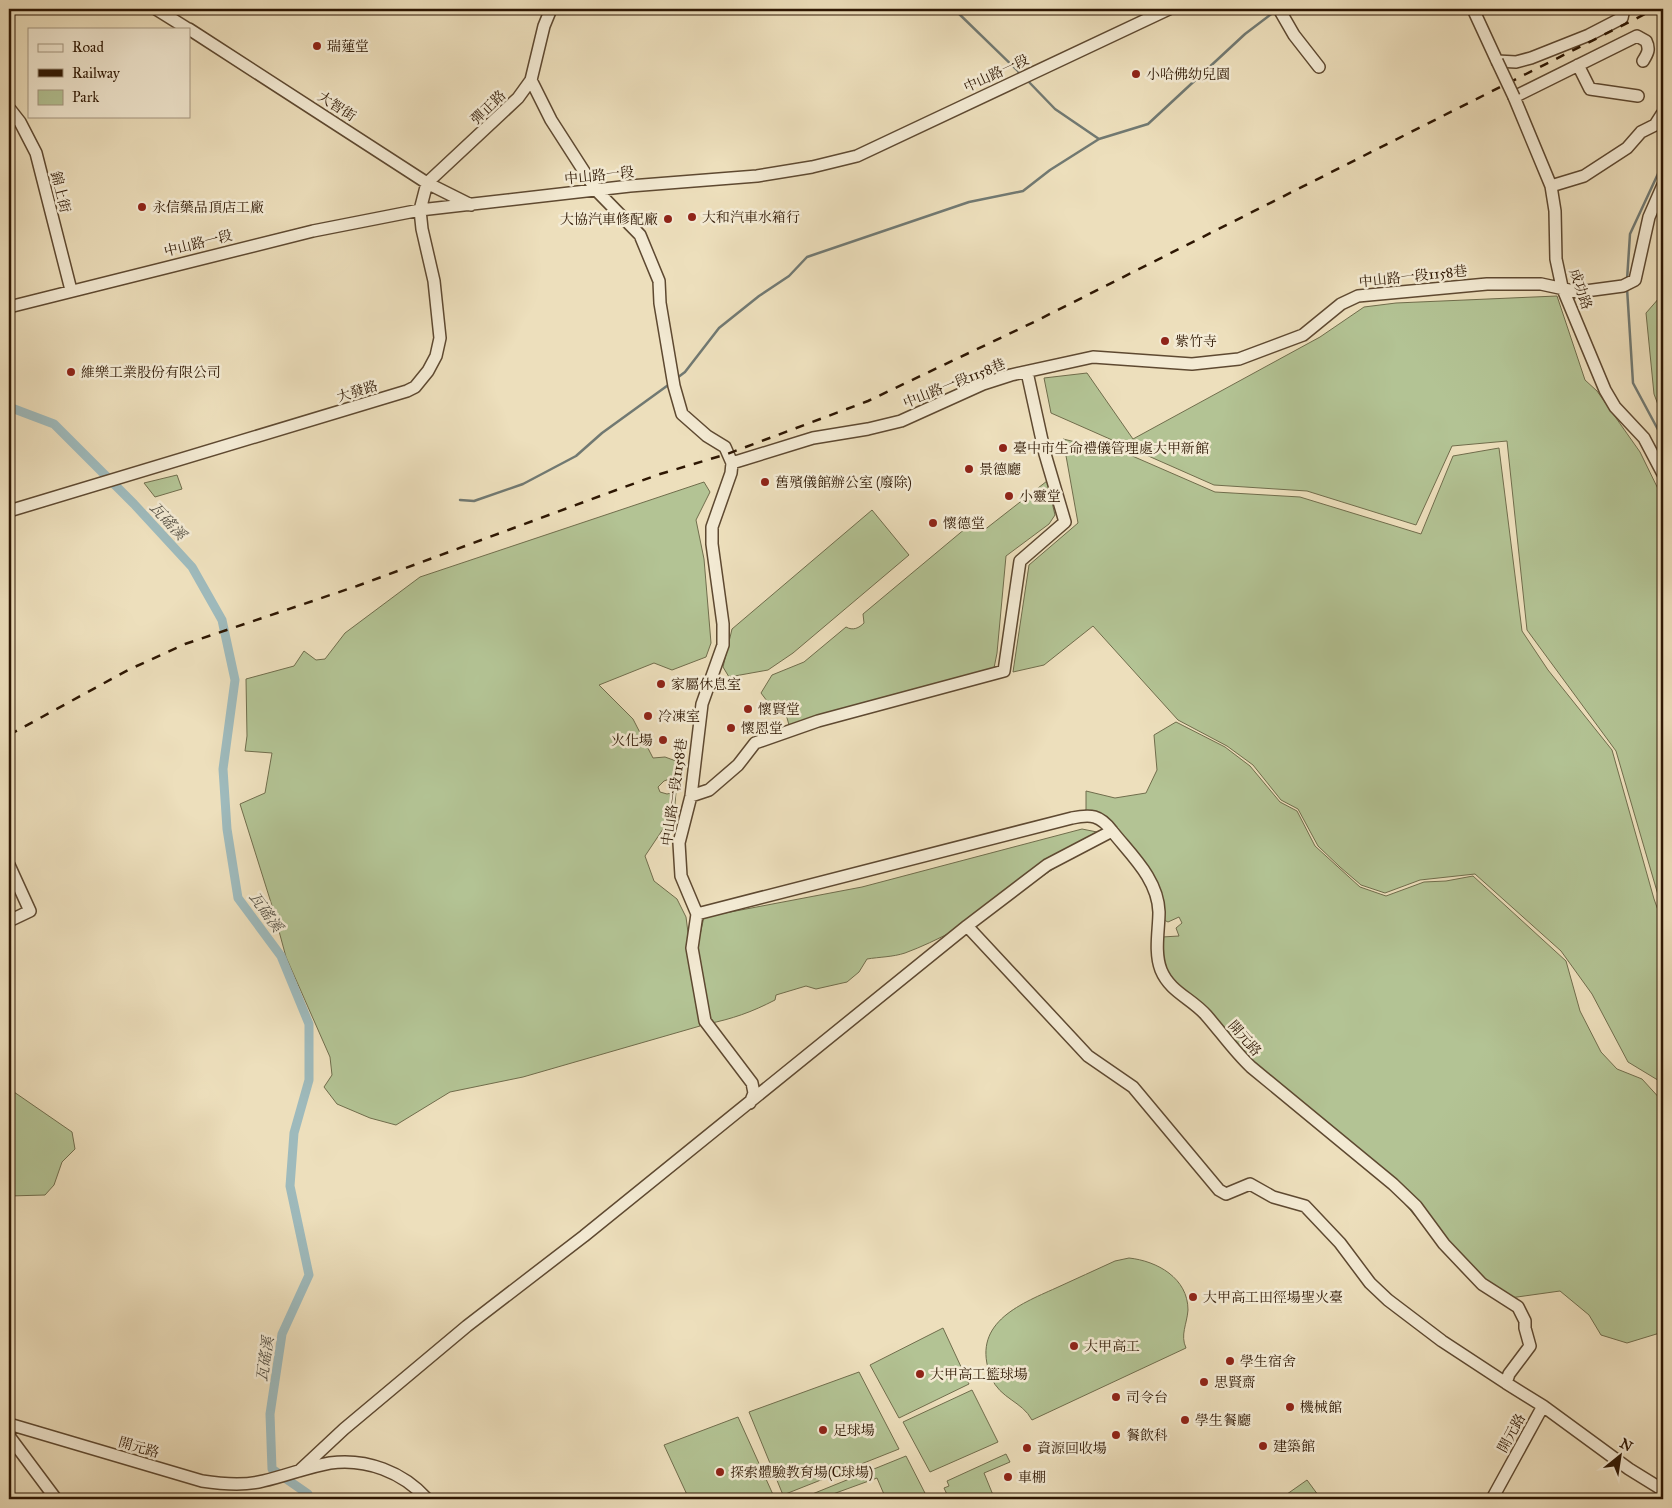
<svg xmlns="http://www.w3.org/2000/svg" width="1672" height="1508" font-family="'IM FELL Great Primer','Noto Serif TC',serif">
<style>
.green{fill:#b3c394;stroke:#706d4c}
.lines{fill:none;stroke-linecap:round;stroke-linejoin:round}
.stream{stroke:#717972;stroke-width:2.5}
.canal{stroke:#9ebabc;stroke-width:9}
.minor-casing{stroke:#5e4931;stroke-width:14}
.minor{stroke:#f3ead3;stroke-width:11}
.rail{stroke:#2e1703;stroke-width:2.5;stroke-dasharray:9 9;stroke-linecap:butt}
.minor-bridge-casing{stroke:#5e4931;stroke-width:14;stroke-linecap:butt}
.minor-bridge{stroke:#f3ead3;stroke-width:11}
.poi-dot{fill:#8f2418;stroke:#f3ead3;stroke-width:2}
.labels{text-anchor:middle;stroke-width:5;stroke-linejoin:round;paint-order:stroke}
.poi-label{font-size:14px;fill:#2e1703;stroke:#f3ead3;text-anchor:start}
.street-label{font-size:14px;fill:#2e1703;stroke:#f3ead3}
.water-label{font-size:15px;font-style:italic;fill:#555044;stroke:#f3ead3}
</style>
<rect width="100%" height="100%" fill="#eddfbc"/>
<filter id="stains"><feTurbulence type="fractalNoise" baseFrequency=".004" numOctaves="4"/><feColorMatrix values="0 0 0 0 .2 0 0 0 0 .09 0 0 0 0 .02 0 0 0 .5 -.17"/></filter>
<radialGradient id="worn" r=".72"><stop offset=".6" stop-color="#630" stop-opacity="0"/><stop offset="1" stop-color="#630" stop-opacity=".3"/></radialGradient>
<path class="green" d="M 1557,296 L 1585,380 L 1597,391 L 1640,452 L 1663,499 L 1663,912 L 1616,751 L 1527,630 L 1507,441 L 1452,446 L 1416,525 L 1307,491 L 1214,485 L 1051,413 L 1044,378 L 1087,373 L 1133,439 L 1320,337 L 1364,307 L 1396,303 Z
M 1660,297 L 1663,299 L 1663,418 L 1654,394 L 1646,313 Z
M 1063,439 L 1130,455 L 1215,492 L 1300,497 L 1421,534 L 1453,456 L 1499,448 L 1522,631 L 1548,670 L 1612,750 L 1654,899 L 1663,924 L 1663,1085 L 1661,1082 L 1628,1062 L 1592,994 L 1561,951 L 1475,874 L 1420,880 L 1385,893 L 1361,885 L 1340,867 L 1318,846 L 1298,809 L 1281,800 L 1253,765 L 1227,746 L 1178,720 L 1093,626 L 1044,665 L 1013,672 L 1029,565 L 1078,523 Z
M 177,475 L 182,489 L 155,497 L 144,483 Z
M 1047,481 L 1055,515 L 1049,524 L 1006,556 L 997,653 L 994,668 L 789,725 L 785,711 L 770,705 L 761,693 L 772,675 L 804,662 L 846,627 C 853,631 859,628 864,623 L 863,614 L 972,523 L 983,531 Z
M 704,482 L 710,492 L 696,520 L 704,559 L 711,643 L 706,657 L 672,670 L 654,663 L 599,685 L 633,719 L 653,758 L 665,757 L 676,761 L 675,777 L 664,781 L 658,787 L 660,792 L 667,794 L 676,792 L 673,827 L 665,826 L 645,856 L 654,881 L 677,899 L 686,917 L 700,1026 L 523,1077 L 450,1092 L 396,1125 L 370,1118 L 337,1104 L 324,1087 L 332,1075 L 330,1057 L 286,957 L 273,909 L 240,804 L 265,793 L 272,753 L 245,751 L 247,736 L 246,679 L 294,666 L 304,651 L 316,660 L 325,659 L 345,633 L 420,577 Z
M 872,510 L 909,555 L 793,653 L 768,670 L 729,677 L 723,667 L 732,629 Z
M 1176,722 L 1225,747 L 1250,766 L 1280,802 L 1297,811 L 1315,846 L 1360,887 L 1386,896 L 1424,882 L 1446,881 L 1473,876 L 1566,961 L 1580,1011 L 1601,1052 L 1617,1069 L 1642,1079 L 1663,1102 L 1663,1332 L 1627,1343 L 1601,1335 L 1589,1315 L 1560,1291 L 1510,1298 L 1452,1259 L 1387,1183 L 1325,1131 L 1256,1078 L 1238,1061 L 1208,1017 L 1174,990 L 1164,963 L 1162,937 L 1179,936 L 1176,928 L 1182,923 L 1179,917 L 1168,922 L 1160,918 L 1157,893 L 1107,830 L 1093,819 L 1009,832 L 1086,810 L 1086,791 L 1115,798 L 1146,793 L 1157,770 L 1154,735 Z
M 1082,829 L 1097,832 L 1100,838 C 1041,876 970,929 905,953 C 893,957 879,957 867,959 L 859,972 L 847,982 L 816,989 L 806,986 L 776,995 L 775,1000 C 752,1012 732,1019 707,1024 L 696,952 L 704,917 L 862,887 Z
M 14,1092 L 72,1132 L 75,1149 L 62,1162 L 54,1185 L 45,1195 L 9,1196 L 9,1096 Z
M 1129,1258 C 1157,1261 1188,1278 1188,1310 C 1187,1324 1180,1335 1186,1348 L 1032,1420 C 1022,1401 1000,1399 991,1377 C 970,1324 1018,1305 1056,1288 C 1076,1279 1095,1270 1115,1261 Z
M 943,1328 L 969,1384 L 899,1418 L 870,1365 Z
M 859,1372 L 899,1449 L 783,1495 L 749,1412 Z
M 972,1390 L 998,1442 L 930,1472 L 903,1422 Z
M 738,1417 L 775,1499 L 689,1499 L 664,1445 Z
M 1006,1454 L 1010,1462 L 984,1473 L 993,1495 L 983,1499 L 949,1499 L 944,1488 L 949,1486 L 947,1481 Z
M 906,1456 L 928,1499 L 886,1499 L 877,1478 L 833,1494 L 834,1499 L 800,1499 Z
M 1307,1480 L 1321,1499 L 1280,1499 Z"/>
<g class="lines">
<path class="stream" d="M 954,9 L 1022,75
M 1027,80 L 1055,109 L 1099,139
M 1627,280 L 1630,234 L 1663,163
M 1627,288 L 1633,383 L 1663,439
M 677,378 L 685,372 L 719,328 L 759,296 L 789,276 L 807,257 L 969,202 L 1023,191 L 1050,170 L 1099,139 L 1148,124 L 1245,34 L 1274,12
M 460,500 L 474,501 L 523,484 L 576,456 L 602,433 L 671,383"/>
<path class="canal" d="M 9,407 L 54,424 L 134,504 L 192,567 L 222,620 L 235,680 L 223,769 L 227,829 L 238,898 L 281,956 L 309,1024 L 309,1080 L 294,1133 L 290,1186 L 309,1275 L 282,1334 L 270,1414 L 272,1469 L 308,1494 L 309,1499"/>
<g class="minor-casing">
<path id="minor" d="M 156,9 L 188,29
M 1279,9 L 1294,35 L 1319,67
M 1473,9 L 1497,61 L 1516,62 L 1531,58 L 1589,35 L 1622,18 L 1624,9
M 189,29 L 427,183 L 471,205
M 1643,61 C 1648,53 1650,49 1646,41 L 1637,36 L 1514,97 L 1551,186 L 1555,211 L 1556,259 L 1562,287 L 1605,390 L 1615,407 L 1644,438 L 1663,474
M 1578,65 L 1590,89 L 1638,96
M 531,80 L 551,120 L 596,190 L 640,235 L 659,281 L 660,303 L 674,386 L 682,414 L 707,436 L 725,447 L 732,463 L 731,473 L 712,527 L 712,544 L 723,624 L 723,645 L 702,704 L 691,796 L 679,843 L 681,876 L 697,914 L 692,948 L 705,1021 L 752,1083 L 754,1093 L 750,1103
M 9,108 L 20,122 L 36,153 L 71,290
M 1551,186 L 1584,176 L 1627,148 L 1641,132 L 1655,125 L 1662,114
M 9,307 L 313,231 L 420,210 L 630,186 L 757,176 L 812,167 L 857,156 L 1169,9
M 732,463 L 813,438 L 868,429 L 901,421 L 983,384 L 1011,375 L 1093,357 L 1192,364 L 1239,359 L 1303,335 L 1341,304 L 1358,296 L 1487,284 L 1541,284 L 1578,292 L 1623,286 L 1635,280 L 1649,217 L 1663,185
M 9,511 L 407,391 L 415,387 L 428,371 L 436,356 L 440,338 L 434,281 L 422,229 L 420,210 L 427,183 L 518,98 L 531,80 L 544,26 L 551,9
M 691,796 L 709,790 L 738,765 L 755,743 L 818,721 L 1004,671 L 1020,561 L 1065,522 L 1045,454 L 1027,372
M 9,865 L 30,911 L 9,921
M 697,914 L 1072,818 C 1091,814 1100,815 1112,831
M 967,926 L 1088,1056 L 1133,1087 L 1219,1190 L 1226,1194 L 1250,1184 L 1273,1197 L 1305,1206 L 1340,1243 L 1370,1283 L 1388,1300 L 1442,1341 L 1506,1383
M 1543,1406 L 1629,1469 L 1663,1490
M 9,1424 L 202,1481 C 222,1484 244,1486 263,1481 C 286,1476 307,1467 330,1463 C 366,1458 403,1472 427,1499
M 9,1436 L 56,1499
M 299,1471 L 344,1429 L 467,1326 L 584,1236 L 967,926 L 1047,865 L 1112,831 C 1131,855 1158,879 1159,912 C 1159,930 1154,952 1161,970 C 1170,992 1191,998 1206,1015 C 1221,1032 1234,1051 1251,1067 L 1393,1184 L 1416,1206 L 1444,1244 L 1482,1284 L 1518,1307 L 1525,1321 L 1525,1328 L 1530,1346 L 1509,1374 L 1506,1383 L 1543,1406 L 1492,1499"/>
</g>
<use href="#minor" class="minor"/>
<path class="rail" d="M 9,735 L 128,670 L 185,644 L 357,586 L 657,475 L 727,454 L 868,401 L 1036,321 L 1655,9"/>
<g class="minor-bridge-casing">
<path id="minor-bridge" d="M 1497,61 L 1514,97"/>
</g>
<use href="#minor-bridge" class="minor-bridge"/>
</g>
<g class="poi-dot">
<circle cx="317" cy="46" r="5"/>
<circle cx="1136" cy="74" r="5"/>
<circle cx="142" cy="207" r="5"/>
<circle cx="692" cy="217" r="5"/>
<circle cx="668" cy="219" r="5"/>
<circle cx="1165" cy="341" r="5"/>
<circle cx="71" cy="372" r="5"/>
<circle cx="1003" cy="448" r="5"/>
<circle cx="969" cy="469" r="5"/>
<circle cx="765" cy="482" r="5"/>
<circle cx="1009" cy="496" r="5"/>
<circle cx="933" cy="523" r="5"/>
<circle cx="661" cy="684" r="5"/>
<circle cx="748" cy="709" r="5"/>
<circle cx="648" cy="716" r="5"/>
<circle cx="731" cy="728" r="5"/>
<circle cx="663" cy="740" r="5"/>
<circle cx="1193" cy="1297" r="5"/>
<circle cx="1074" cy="1346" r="5"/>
<circle cx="1230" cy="1361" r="5"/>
<circle cx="920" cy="1374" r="5"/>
<circle cx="1204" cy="1382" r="5"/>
<circle cx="1116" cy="1397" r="5"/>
<circle cx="1290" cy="1407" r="5"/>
<circle cx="1185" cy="1420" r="5"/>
<circle cx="823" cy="1430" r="5"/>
<circle cx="1116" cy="1435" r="5"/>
<circle cx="1263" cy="1446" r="5"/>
<circle cx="1027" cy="1448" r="5"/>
<circle cx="720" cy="1472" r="5"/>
<circle cx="1008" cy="1477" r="5"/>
</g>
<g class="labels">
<g class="poi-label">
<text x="327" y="51">瑞蓮堂</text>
<text x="1146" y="79">小哈佛幼兒園</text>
<text x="152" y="212">永信藥品頂店工廠</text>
<text x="702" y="222">大和汽車水箱行</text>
<text x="658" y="224" text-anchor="end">大協汽車修配廠</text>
<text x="1175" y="346">紫竹寺</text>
<text x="81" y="377">維樂工業股份有限公司</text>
<text x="1013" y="453">臺中市生命禮儀管理處大甲新館</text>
<text x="979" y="474">景德廳</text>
<text x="775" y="487">舊殯儀館辦公室 (廢除)</text>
<text x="1019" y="501">小靈堂</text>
<text x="943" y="528">懷德堂</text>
<text x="671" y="689">家屬休息室</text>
<text x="758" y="714">懷賢堂</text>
<text x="658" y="721">冷凍室</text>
<text x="741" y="733">懷恩堂</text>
<text x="653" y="745" text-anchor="end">火化場</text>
<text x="1203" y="1302">大甲高工田徑場聖火臺</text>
<text x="1084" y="1351">大甲高工</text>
<text x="1240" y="1366">學生宿舍</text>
<text x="930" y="1379">大甲高工籃球場</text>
<text x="1214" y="1387">思賢齋</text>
<text x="1126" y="1402">司令台</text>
<text x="1300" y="1412">機械館</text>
<text x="1195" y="1425">學生餐廳</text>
<text x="833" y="1435">足球場</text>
<text x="1126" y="1440">餐飲科</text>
<text x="1273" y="1451">建築館</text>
<text x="1037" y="1453">資源回收場</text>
<text x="730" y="1477">探索體驗教育場(C球場)</text>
<text x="1018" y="1482">車棚</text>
</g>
<g class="street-label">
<text transform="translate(996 73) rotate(-25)" y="5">中山路一段</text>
<text transform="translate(337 106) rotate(33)" y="5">大智街</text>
<text transform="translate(488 107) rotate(-44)" y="5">彈正路</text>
<text transform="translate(599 175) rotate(-6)" y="5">中山路一段</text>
<text transform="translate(61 192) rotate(76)" y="5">錦上街</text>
<text transform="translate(198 243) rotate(-14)" y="5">中山路一段</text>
<text transform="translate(1413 276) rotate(-6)" y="5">中山路一段1158巷</text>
<text transform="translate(1581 289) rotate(71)" y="5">成功路</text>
<text transform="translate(954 383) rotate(-22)" y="5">中山路一段1158巷</text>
<text transform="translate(357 391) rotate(-17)" y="5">大發路</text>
<text transform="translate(674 792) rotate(-82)" y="5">中山路一段1158巷</text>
<text transform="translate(1245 1038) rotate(49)" y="5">開元路</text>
<text transform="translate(1511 1433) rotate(-61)" y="5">開元路</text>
<text transform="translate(139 1447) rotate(16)" y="5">開元路</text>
</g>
<g class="water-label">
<text transform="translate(168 521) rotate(47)" y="5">瓦磘溪</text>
<text transform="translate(266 912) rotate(54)" y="5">瓦磘溪</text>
<text transform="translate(265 1359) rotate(-81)" y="5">瓦磘溪</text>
</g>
</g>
<rect width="1672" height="1508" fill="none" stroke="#eddfbc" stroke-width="30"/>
<rect x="10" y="10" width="1652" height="1488" fill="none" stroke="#2e1703" stroke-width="2.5"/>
<rect x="15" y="15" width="1642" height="1478" fill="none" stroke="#2e1703"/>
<rect x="28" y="28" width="162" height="90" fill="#f3ead3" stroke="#a49680"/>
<rect x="38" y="44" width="25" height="8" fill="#f3ead3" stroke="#a49680"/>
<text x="72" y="52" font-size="15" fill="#2e1703">Road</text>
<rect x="38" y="69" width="25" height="8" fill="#2e1703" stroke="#a49680"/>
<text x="72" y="78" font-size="15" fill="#2e1703">Railway</text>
<rect x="38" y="90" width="25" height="15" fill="#b3c394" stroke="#a49680"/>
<text x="72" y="102" font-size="15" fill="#2e1703">Park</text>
<g transform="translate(1620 1456) rotate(30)" stroke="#f3ead3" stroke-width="4" paint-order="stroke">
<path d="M0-4L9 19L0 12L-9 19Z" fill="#2e1703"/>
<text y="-8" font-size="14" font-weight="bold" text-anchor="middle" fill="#2e1703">N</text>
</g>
<rect width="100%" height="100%" filter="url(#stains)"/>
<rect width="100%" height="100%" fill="url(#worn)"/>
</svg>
